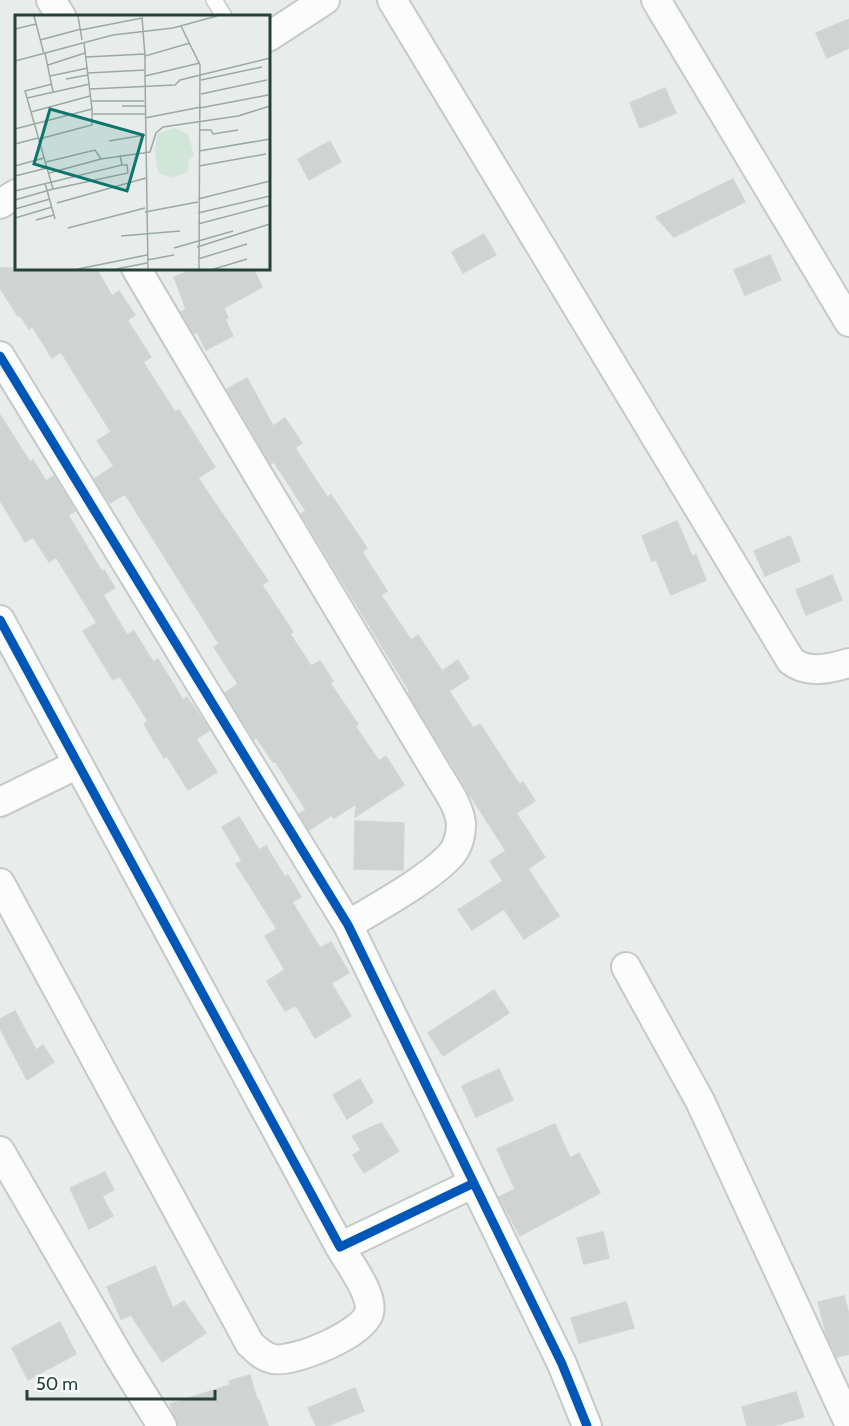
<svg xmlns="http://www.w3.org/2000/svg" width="849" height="1426" font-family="Cabin,sans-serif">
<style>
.building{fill:#cfd4d2;stroke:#d1d6d4;stroke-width:1.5}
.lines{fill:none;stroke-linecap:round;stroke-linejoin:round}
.lane-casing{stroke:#c5cac8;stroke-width:18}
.street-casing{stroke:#c5cac8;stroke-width:32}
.lane{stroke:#fcfcfc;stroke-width:15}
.street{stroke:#fcfcfc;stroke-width:28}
.cycleway-casing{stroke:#f7fbf9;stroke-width:13}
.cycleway{stroke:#0057b8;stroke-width:9}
.inset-road{fill:none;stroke:#9aa9a4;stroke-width:1.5}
.view{fill:#0f766e;fill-opacity:0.15;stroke:#0f766e;stroke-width:3}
.inset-edge{fill:none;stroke:#24423a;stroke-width:3}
</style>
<rect width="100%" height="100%" fill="#e8edeb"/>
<path class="building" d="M 849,19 L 849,48 L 827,58 L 816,33 Z
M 665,88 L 676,113 L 640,128 L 630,103 Z
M 330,141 L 341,162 L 309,180 L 298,159 Z
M 733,179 L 745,202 L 674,237 L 656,217 Z
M 484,234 L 496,255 L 463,273 L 452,252 Z
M 770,255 L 781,280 L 745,295 L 734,270 Z
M 0,268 L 96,268 L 112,296 L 119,291 L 135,315 L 127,320 L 151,357 L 143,362 L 175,412 L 179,410 L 215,467 L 198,478 L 268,581 L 262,585 L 293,632 L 290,634 L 311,666 L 320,661 L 333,681 L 330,683 L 358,724 L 355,726 L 379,761 L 386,756 L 404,785 L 355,817 L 356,804 L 334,818 L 332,815 L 309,830 L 299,814 L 306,810 L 275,761 L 273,762 L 256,737 L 254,739 L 225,693 L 238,684 L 214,647 L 219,644 L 125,494 L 110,503 L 94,479 L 114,466 L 97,441 L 111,432 L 61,352 L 52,358 L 32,326 L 29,329 L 20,315 L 18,316 L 0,288 Z
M 197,268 L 253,268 L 262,287 L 224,308 L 228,318 L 225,319 L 233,336 L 206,350 L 197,332 L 194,334 L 181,312 L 186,309 L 174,277 Z
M 247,378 L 273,426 L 285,418 L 302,443 L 295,448 L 327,497 L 331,495 L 367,548 L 362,552 L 387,591 L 381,595 L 411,640 L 418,635 L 442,671 L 458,660 L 469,678 L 449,691 L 473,728 L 480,724 L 519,784 L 523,782 L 535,801 L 516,813 L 545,857 L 528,869 L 559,916 L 524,939 L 504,909 L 472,930 L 458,910 L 503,881 L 490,861 L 506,851 L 468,792 L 408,693 L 410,692 L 301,514 L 306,511 L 274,462 L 271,464 L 229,393 L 227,389 Z
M 0,415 L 30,462 L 33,460 L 46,481 L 54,476 L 75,511 L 68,515 L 102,572 L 104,570 L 115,588 L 103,595 L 127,635 L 134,631 L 153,662 L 158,659 L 183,700 L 187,697 L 210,730 L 196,739 L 217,772 L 188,790 L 167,756 L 164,758 L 144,724 L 148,721 L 120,676 L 113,680 L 83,631 L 97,623 L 56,557 L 49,562 L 33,537 L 25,542 L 0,500 Z
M 677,521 L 692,556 L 696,555 L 706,580 L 671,595 L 656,560 L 652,561 L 642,536 Z
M 790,536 L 800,561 L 765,576 L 754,551 Z
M 832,575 L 842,600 L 806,615 L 796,590 Z
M 239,817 L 259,850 L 266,846 L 285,877 L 288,875 L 301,897 L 292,902 L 320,948 L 331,942 L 349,973 L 331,983 L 351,1016 L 315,1038 L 296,1005 L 285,1011 L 267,981 L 285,970 L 265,936 L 277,929 L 236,864 L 242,861 L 222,827 Z
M 355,821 L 404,823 L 403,870 L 354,869 Z
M 494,990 L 509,1013 L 443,1056 L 428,1033 Z
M 15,1011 L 36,1050 L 43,1045 L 54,1062 L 27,1080 L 0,1028 L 0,1019 Z
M 499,1069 L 513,1100 L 476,1117 L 462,1086 Z
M 360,1079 L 373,1102 L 347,1119 L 333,1095 Z
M 381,1123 L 399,1151 L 364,1173 L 353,1155 L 361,1150 L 352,1136 Z
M 555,1124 L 570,1158 L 579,1153 L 600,1193 L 520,1236 L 499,1197 L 515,1189 L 497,1149 Z
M 105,1172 L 114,1190 L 102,1196 L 113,1216 L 89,1229 L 70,1188 Z
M 603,1232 L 609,1258 L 584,1264 L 577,1238 Z
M 155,1266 L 173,1308 L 184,1301 L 206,1333 L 162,1362 L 131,1315 L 121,1319 L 107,1287 Z
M 844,1296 L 849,1315 L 849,1354 L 837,1357 L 827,1337 L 818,1302 Z
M 626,1302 L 634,1328 L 579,1343 L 571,1318 Z
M 60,1322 L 76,1354 L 28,1380 L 12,1348 Z
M 250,1375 L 257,1400 L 259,1400 L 268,1426 L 178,1426 L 170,1404 L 230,1385 L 229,1381 Z
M 355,1388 L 364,1411 L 327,1426 L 316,1426 L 308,1408 Z
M 796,1392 L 804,1417 L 773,1426 L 747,1426 L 742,1407 Z"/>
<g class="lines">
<g class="lane-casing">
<path id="lane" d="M 214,0 L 224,16"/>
</g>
<g class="street-casing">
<path id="street" d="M 51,0 L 61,16
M 392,0 L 791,661 C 808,674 829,669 849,663
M 656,0 L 849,322
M 268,37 L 325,0
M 0,204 L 16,194
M 136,268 L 257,473 L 434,768 C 443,784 459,804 461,823 C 461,835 458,848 449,857 C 424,882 379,906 348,925
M 0,356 L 348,925 L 562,1364 L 587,1426
M 0,620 L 340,1247 L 474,1183
M 0,802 L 78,764
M 0,883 L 250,1344 C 258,1351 263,1357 273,1359 C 293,1363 362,1335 369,1313 C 374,1295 349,1263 340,1247
M 626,967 L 700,1101 L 849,1423
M 0,1151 L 120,1358 L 162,1426"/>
</g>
<use href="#lane" class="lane"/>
<use href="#street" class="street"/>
<g class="cycleway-casing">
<path id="cycleway" d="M 0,356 L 348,925 L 562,1364 L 587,1426
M 0,620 L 340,1247 L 474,1183"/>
</g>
<use href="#cycleway" class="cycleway"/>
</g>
<g transform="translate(15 15)">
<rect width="255" height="255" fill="#e8edeb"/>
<path d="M 159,113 L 173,119 L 179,141 L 174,145 L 173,157 L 156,163 L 143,158 L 140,136 L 142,119 Z" fill="#d1e6d8"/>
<path class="inset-road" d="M 19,1 L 29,39M 63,1 L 67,25M 127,2 L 130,41M 166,11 L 185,50 L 184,254M 0,14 L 21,9M 66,15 L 127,3M 25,25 L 66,14M 69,28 L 77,94M 175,28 L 130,41 L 130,61 L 185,48M 30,38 L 38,77M 71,42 L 130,39M 0,46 L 98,20 L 158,13 L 202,1M 33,50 L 70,38M 73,58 L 130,55M 35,61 L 73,53M 130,61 L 133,254M 51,64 L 73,60M 186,65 L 247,52M 37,69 L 10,76 L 38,174 L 113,158 L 112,150 L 107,150M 75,74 L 160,70 L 165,65 L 255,43M 186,79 L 252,65M 12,83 L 75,69M 76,86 L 129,86M 107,91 L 130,91M 185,93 L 253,80M 16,97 L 75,81M 78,99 L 130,99M 130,103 L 186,92M 0,114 L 77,94 L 77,110 L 24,124M 185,115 L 196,115 L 198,119 L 223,115M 94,126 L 130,120M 0,129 L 23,123M 184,136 L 255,124M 31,147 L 80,135 L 86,144M 0,151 L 29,143M 184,151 L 251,139M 34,158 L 86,144 L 135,137 L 141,118 L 148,112 L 223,101 L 255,91M 0,161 L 32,153M 30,168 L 40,204M 0,176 L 107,150 L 105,140M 183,184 L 255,166M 0,185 L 38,174M 42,188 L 131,163M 0,194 L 35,184M 130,197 L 183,187M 183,198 L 255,181M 0,203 L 37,192M 21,205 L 39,200M 183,209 L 255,190M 53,213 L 130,193M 106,221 L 165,216M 182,232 L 255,209M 159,233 L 218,216M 183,244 L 232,229M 132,245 L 159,240M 63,254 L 132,240M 101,254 L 132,248M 199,254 L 232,244"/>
<path class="view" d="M 35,94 L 128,120 L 112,176 L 19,149 Z"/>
<rect width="255" height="255" class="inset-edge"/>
</g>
<path d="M27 1390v9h188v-9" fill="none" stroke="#24423a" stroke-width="3"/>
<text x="36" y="1390" font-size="18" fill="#24423a" stroke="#f7fbf9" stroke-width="4.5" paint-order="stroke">50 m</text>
</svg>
